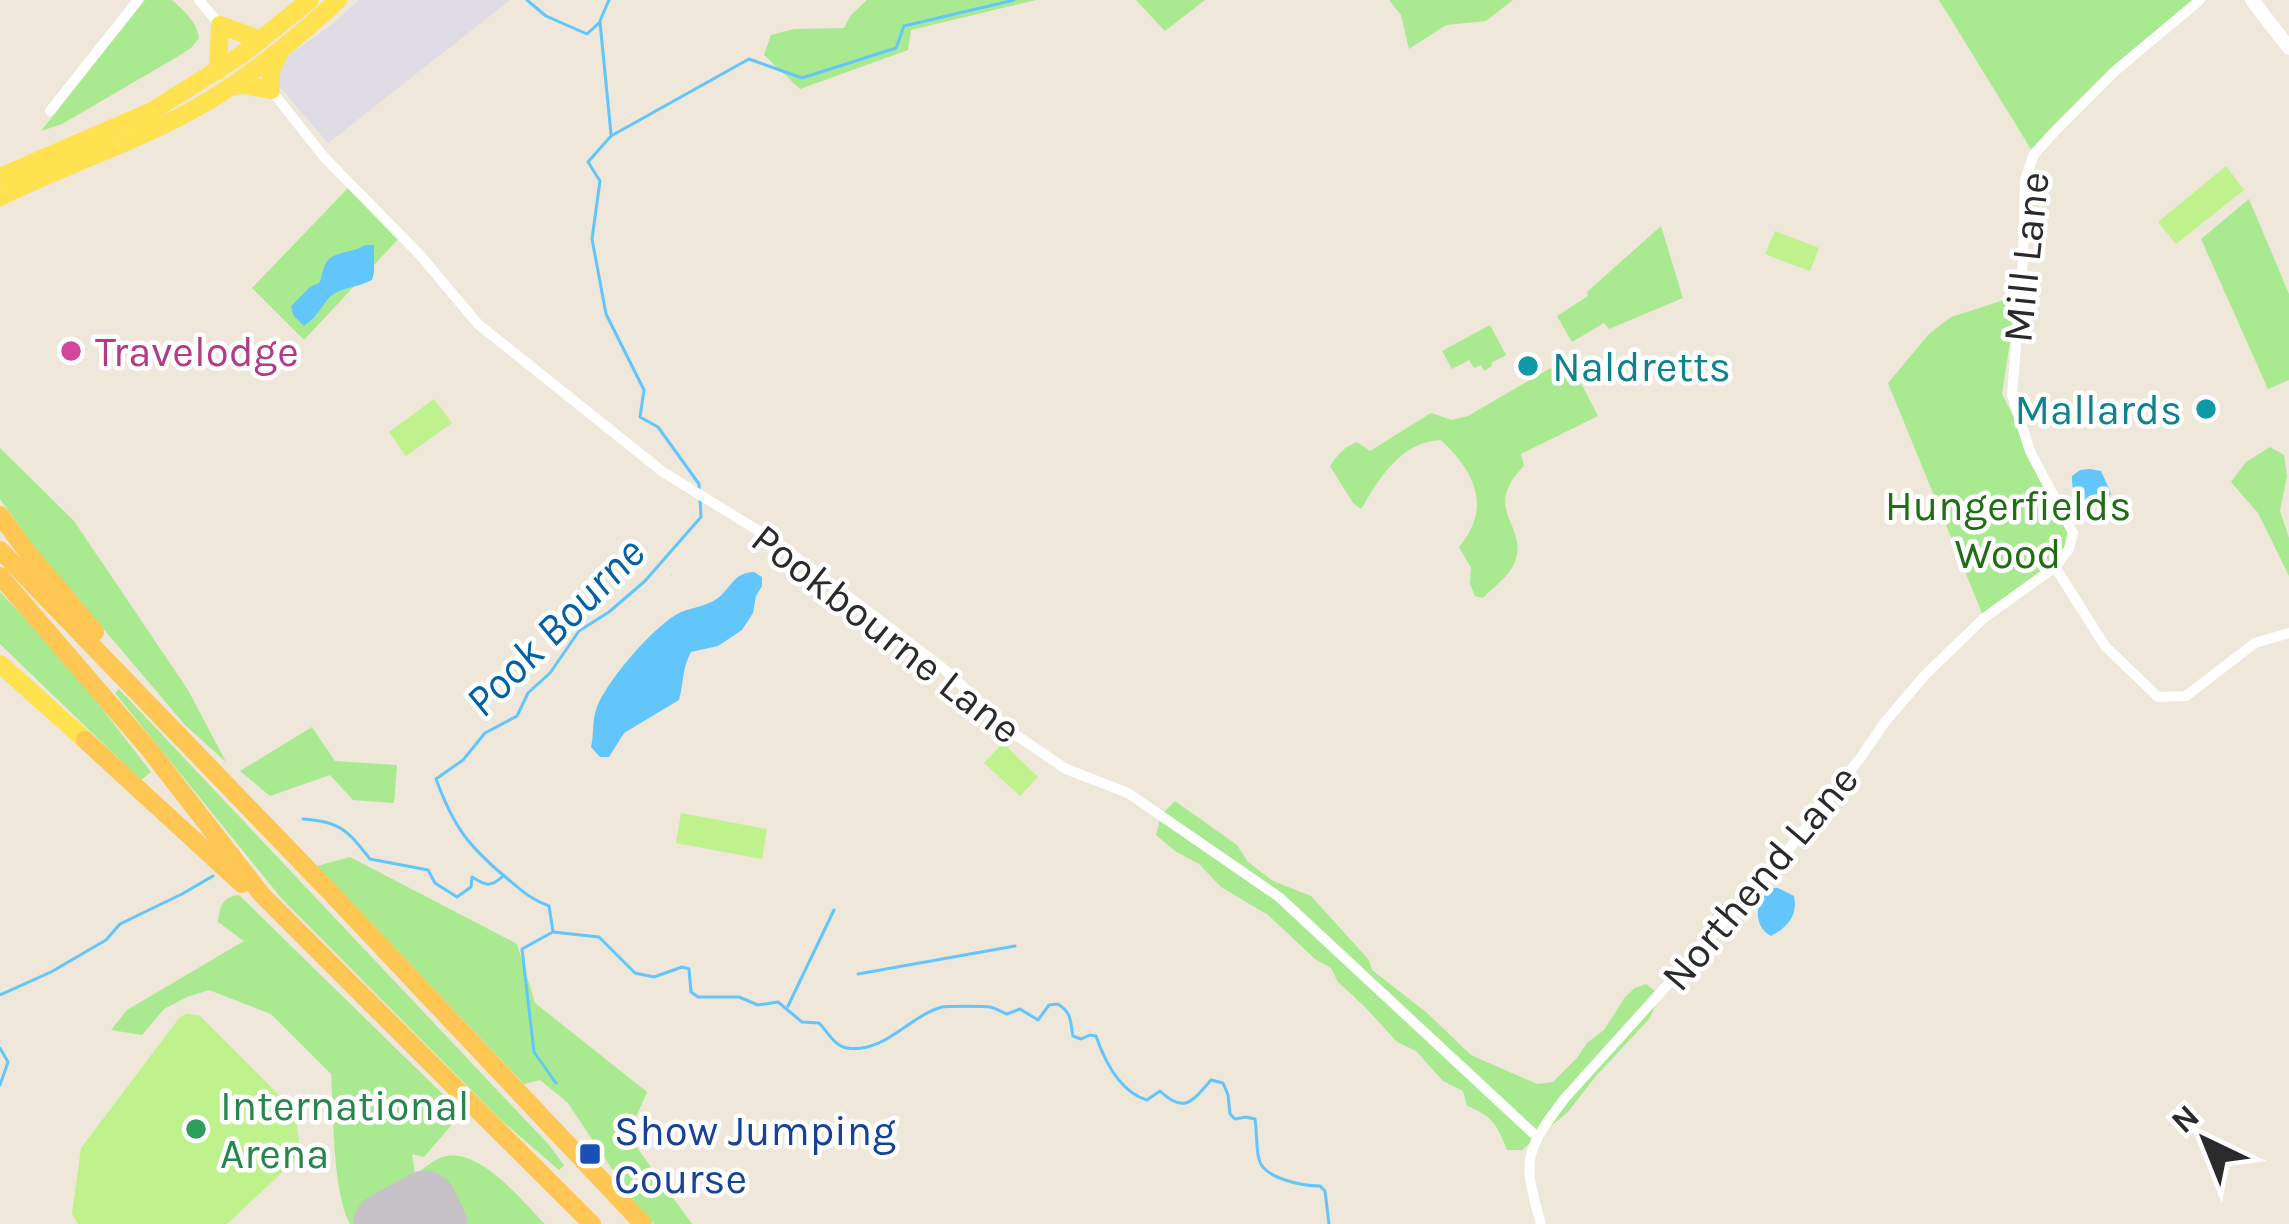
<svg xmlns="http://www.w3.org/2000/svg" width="2289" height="1224" font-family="Karla,sans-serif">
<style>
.industrial{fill:#dfdce5}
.green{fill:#a9ea91}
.pitch{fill:#bff28c}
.water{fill:#63c6fa}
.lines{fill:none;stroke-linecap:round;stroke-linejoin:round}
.stream{stroke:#63c6fa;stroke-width:3}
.runway{stroke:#c6c2c8;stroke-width:63}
.minor{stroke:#fff;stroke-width:10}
.tertiary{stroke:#fff;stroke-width:14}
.primary{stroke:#fee24f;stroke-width:18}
.trunk{stroke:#fec652;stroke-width:18}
.hotel-dot{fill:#d1479c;stroke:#fff;stroke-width:4.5}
.culture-dot{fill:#0f9aa8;stroke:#fff;stroke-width:4.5}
.leisure-dot{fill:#2e9e5b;stroke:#fff;stroke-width:4.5}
.transit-dot{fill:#1a4fb4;stroke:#fff;stroke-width:4.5}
.labels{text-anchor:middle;stroke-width:9;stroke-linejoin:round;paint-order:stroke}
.street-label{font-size:42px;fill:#2a2a2a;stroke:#fff}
.hotel-label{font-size:42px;fill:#b23c85;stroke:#fff;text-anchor:start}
.culture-label{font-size:42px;fill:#0d838f;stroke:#fff;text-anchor:start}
.park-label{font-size:42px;fill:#1f6e13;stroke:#fff}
.leisure-label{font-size:42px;fill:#27864d;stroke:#fff;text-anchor:start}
.transit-label{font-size:42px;fill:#164399;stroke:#fff;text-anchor:start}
.water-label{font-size:45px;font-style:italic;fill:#0161a7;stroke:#fff}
</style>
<rect width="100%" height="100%" fill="#eee7da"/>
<path class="industrial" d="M 359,0 L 510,0 L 328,143 L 279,86 L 277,74 L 286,57 L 330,26 Z"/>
<path class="green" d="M 145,0 L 172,0 C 184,11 197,22 199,38 L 191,48 L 177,57 L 62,124 L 41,131 Z
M 867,0 L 1036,0 L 911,30 L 908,50 L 800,89 L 764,55 L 771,35 L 794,29 L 844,28 L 851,15 Z
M 1136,0 L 1205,0 L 1165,31 Z
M 1389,0 L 1513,0 L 1486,21 L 1446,25 L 1409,49 L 1401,15 Z
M 1939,0 L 2200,0 L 2115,71 L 2034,154 Z
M 351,185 L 401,236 L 304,340 L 252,288 Z
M 2249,199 L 2289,294 L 2289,380 L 2268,389 L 2201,239 Z
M 1661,226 L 1683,298 L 1609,329 L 1604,323 L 1572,342 L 1557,316 L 1588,296 L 1587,292 Z
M 2017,296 L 2002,394 L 2073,533 L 2069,549 L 1984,618 L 1888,383 L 1929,334 L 1951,317 Z
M 1490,325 L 1506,355 L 1491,363 L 1492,366 L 1484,371 L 1481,365 L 1474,368 L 1469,360 L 1452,369 L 1442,351 Z
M 1568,358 L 1598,416 L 1521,454 L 1524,466 C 1480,510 1529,525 1515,562 C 1510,576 1493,587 1483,598 L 1475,596 L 1470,584 L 1471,568 L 1459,547 C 1493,507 1474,471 1441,440 C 1400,442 1380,478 1361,509 L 1353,503 L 1330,466 C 1337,455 1345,446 1357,442 L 1370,451 L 1431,413 L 1452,420 L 1468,416 Z
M 2270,447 L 2284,455 L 2287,476 L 2280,511 L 2289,538 L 2289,576 L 2258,513 L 2231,482 L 2246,462 Z
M 0,448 L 74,521 L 188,690 L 226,762 L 185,725 L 35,548 L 0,499 Z
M 0,592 L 62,657 L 151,772 L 141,780 L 0,644 Z
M 119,689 L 549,1145 L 564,1165 L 559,1170 L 500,1119 L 282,899 L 115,693 Z
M 312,727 L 335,761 L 397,765 L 394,803 L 353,800 L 330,775 L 270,796 L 240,771 Z
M 1175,801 L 1237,845 L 1248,862 L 1273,881 L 1311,896 L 1369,960 L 1372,970 L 1426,1012 L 1471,1055 L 1537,1084 L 1553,1082 L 1577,1058 L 1587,1043 L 1604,1030 L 1625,997 L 1635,988 L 1646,984 L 1660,995 L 1650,1018 L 1596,1076 L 1568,1112 L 1522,1150 L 1507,1150 C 1497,1125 1493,1116 1467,1106 L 1463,1091 L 1443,1081 L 1416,1051 L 1397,1042 L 1365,1007 L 1338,982 L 1331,968 L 1315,959 L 1268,915 L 1221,887 L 1199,864 L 1175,851 L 1156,835 L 1161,815 Z
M 350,857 L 517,944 L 535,1003 L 647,1092 L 628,1135 L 692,1224 L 654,1224 L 634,1202 L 568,1103 L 540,1080 L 524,1084 L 317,866 Z
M 239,895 L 462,1113 L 424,1157 L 412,1154 L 415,1174 C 424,1169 436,1157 447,1156 C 482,1150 523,1202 545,1224 L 436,1224 L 414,1176 L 367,1224 L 350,1224 C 332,1190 334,1115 331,1074 L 271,1014 L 209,990 L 187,997 L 164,1009 L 142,1035 L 111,1030 L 127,1010 L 244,941 L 218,922 C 220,906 222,897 239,895 Z"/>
<path class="pitch" d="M 2226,166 L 2244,190 L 2176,244 L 2158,222 Z
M 1775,231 L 1819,248 L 1810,271 L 1765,254 Z
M 434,399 L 452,423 L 406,456 L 389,432 Z
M 1003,743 L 1038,777 L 1020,796 L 984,763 Z
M 681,813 L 767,829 L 762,859 L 676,843 Z
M 187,1014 L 199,1015 L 295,1111 L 301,1155 L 227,1224 L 78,1224 L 72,1214 L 81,1148 L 180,1017 Z"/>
<path class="water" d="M 365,245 L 374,245 L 374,273 L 372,280 C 359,287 344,287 332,295 C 321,305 320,315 304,326 L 293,315 L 291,306 L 310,287 L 319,283 C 322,278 322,271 325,265 C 331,250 353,254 365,245 Z
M 2090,469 L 2101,471 L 2110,491 L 2111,494 L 2103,507 C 2084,502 2071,499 2072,476 L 2080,470 Z
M 754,572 L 762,577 L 762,586 L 756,596 L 753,613 L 742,630 L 718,646 L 691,652 C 682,668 684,682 679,700 L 624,733 L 609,757 L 600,757 L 591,747 C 594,735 592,722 596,710 C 604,684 651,630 674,616 C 687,607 705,608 718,598 C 732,587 733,573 754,572 Z
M 1771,888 L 1778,888 L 1794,896 C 1798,916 1788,927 1771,936 C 1752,925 1755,901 1771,888 Z"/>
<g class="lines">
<path class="stream" d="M 527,0 L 546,16 L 587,34 L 600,22 L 611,134
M 600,21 L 609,0
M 699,489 L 699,484 L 658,427 L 640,417 L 644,390 L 606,314 L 592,239 L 600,181 L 588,162 L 611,136 L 749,59 L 802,78 L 896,48 L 904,26 L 1014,0
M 303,819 C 340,821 348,831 370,859 L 428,870 L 435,883 L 457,897 L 471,887 L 472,877 C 485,885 490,888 502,877
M 553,932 L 549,906 C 532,900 522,891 509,880 C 469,847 454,828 436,779 L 463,760 L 485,733 L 517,716 L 528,693 L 550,673 L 579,631 L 609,612 L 645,581 L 701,517 L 700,499
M 553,932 L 599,937 L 635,973 L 654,977 L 682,967 L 689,969 L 691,992 L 698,997 L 739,997 L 758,1005 L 778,1002 L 802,1022 L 819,1023 C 828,1032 834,1046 847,1048 C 884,1054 909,1016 942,1007 C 945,1006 986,1006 990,1007 C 996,1008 1001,1012 1007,1014 L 1020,1009 L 1038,1020 L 1049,1005 L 1058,1004 C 1072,1013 1070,1021 1073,1036 L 1081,1039 L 1090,1035 L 1096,1036 C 1105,1062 1120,1092 1147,1100 L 1160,1091 C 1184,1114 1192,1102 1211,1080 L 1223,1083 L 1228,1095 L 1230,1114 L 1235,1119 L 1246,1117 L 1255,1119 C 1257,1131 1256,1149 1259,1159 C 1263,1179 1304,1186 1320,1186 L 1325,1191 L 1329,1224
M 551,933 L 522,949 L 534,1052 L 556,1083
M 858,974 L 1015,946
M 0,995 L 51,972 L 106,940 L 120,924 L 182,894 L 213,876
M 788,1006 L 834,910
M 0,1048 L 8,1062 L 0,1085"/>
<path class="runway" d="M 385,1224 L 425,1202 L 436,1224"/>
<path class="minor" d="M 199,0 L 220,25
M 271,90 L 324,157 L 420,255 L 478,324 L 663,472 L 775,541 L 944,669 L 1013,733 L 1066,769 L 1128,793 L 1279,897 L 1536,1136
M 50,111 L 138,0
M 2055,567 L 2105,646 L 2158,697 L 2186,696 L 2255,643 L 2289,633
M 1541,1224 C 1522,1159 1524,1152 1565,1098 L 1782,858 L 1861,757 L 1885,722 L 1925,675 L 1984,618 L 2055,567 L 2069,549 L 2073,533 L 2030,451 L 2012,395 L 2023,259 L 2025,180 L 2034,154 L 2056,130 L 2115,71 L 2200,0"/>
<path class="tertiary" d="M 2252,0 L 2289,48"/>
<path class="primary" d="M 218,71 L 220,25 L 261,40
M 233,86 L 244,85 L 271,90 L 271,70 L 280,52
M 0,177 L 152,111 L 241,55 L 310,0
M 0,197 C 64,165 134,143 196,108 C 249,78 294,41 338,0
M 0,664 L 85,740"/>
<path class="trunk" d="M 0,515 L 28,553 L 95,632
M 0,550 L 329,891 L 643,1224
M 0,576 L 148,748 L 262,895 L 592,1224
M 85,740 L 242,884"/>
</g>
<circle class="hotel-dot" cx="71" cy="351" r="12"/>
<g class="culture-dot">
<circle cx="1528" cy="366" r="12"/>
<circle cx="2206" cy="409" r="12"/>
</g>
<circle class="leisure-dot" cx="196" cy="1129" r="12"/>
<rect class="transit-dot" x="578" y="1142" width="24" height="24" rx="6"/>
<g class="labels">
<g class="street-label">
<text transform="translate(2025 257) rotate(-84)" y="15">Mill Lane</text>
<text transform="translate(887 633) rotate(38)" y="15">Pookbourne Lane</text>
<text transform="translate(1759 877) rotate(-50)" y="15">Northend Lane</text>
</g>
<g class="hotel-label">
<text x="95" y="366">Travelodge</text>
</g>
<g class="culture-label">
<text x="1552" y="381">Naldretts</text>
<text x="2182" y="424" text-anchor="end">Mallards</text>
</g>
<g class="park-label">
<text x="2008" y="520">Hungerfields<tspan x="2008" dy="48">Wood</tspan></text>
</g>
<g class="leisure-label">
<text x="220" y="1120">International<tspan x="220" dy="48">Arena</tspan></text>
</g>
<g class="transit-label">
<text x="614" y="1145">Show Jumping<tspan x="614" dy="48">Course</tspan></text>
</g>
<g class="water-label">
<text transform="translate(554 626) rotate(-45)" y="16">Pook Bourne</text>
</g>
</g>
<g transform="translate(2205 1140) rotate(317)" stroke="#ffffff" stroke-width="9" paint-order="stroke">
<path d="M0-9L21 45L0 30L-21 45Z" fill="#2a2a2a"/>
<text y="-18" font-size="33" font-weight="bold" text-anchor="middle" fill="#2a2a2a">N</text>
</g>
</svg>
